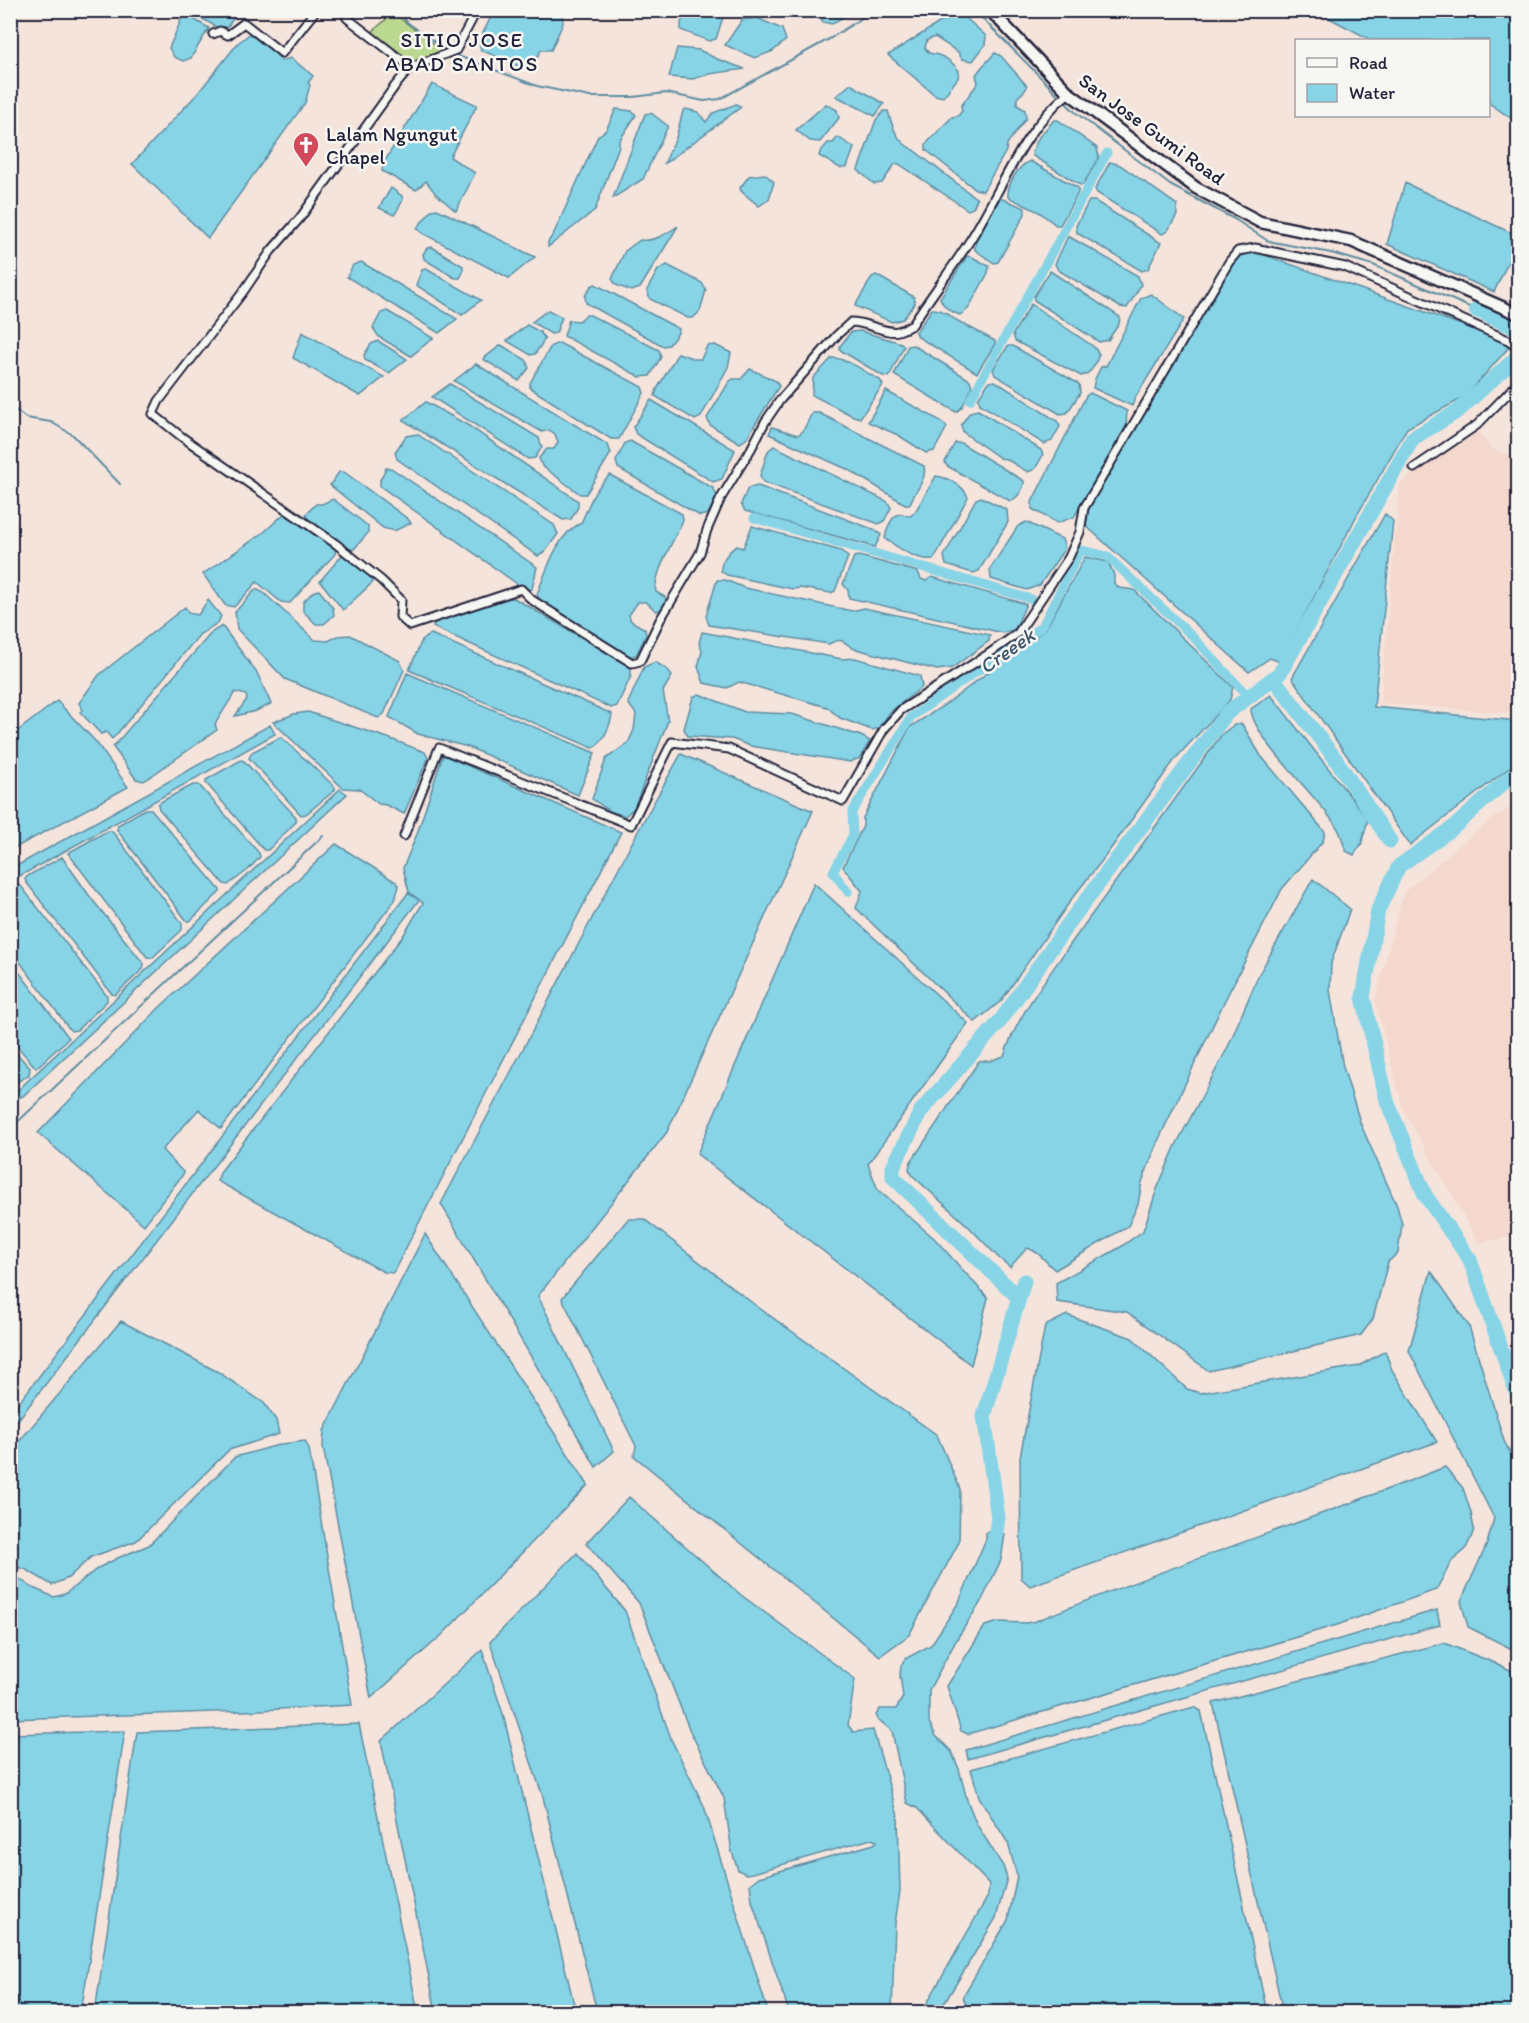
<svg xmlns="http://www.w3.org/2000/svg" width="1529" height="2023" font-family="Itim,sans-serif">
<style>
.built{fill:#f4d7cd}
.green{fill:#bbd890;stroke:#6e7d66;stroke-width:1.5}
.water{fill:#87d4e6;stroke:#5f8da2;stroke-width:1.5}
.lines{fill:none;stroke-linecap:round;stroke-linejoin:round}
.stream{stroke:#5f8da2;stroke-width:2}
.canal{stroke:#87d4e6;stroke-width:9}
.river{stroke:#87d4e6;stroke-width:15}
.street-casing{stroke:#22223b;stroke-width:11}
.secondary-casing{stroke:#22223b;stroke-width:15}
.street{stroke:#f6f6f2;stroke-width:7}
.secondary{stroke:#f6f6f2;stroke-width:10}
.labels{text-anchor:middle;stroke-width:5;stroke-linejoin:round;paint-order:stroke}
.street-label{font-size:20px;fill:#22223b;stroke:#f6f6f2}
.poi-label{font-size:20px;fill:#22223b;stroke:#f6f6f2;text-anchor:start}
.neighbourhood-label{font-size:21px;letter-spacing:1.5px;fill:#22223b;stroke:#f6f6f2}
.water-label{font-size:21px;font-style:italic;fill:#40576e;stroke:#f6f6f2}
</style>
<rect width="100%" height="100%" fill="#f5e4dc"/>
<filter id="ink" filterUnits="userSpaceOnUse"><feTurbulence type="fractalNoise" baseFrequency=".0167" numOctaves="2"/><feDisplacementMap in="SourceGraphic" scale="12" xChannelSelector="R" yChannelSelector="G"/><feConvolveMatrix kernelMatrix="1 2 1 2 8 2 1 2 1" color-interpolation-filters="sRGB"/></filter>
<g filter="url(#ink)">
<path class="built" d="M 1476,428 L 1492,449 L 1518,458 L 1518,714 L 1380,703 L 1400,484 Z
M 1518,803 L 1518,1235 L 1479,1243 L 1403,1109 L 1375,1000 L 1404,892 L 1488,822 Z"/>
<path class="green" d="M 393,13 L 446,53 L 413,63 L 372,32 Z"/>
<path class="water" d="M 558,10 L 562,12 L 563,23 L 551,50 L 541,50 L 533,66 L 518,66 L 481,50 L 479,41 L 494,11 Z
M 189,11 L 239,11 L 227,27 L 218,28 Z
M 686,11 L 725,11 L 716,39 L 709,41 L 681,30 L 681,23 Z
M 810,11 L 852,11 L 832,24 L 822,22 L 822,17 Z
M 958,11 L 986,36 L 985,45 L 973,61 L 962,59 L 958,52 L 935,37 L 927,40 L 925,48 L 929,53 C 943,55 951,60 959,71 L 958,78 L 943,97 L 935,95 L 888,55 Z
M 1316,11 L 1518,11 L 1518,123 L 1489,103 L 1488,40 L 1371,40 Z
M 188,16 L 209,28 L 191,58 L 183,61 L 174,57 L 169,48 L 182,18 Z
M 757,18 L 782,29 L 786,40 L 773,51 L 755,58 L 725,45 L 742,20 Z
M 252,32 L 272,49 L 281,61 L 291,58 L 313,76 L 308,83 L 310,85 L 305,103 L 208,238 L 132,164 L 198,93 L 238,43 Z
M 677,48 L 699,50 L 717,59 L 745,69 L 709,74 L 693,79 L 669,77 Z
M 995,53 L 1001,56 L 1027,86 L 1026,89 L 1017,98 L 1017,105 L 1025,110 L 1026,118 L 1007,144 L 1006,151 L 983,191 L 975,189 L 926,150 L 926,144 L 952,117 L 958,116 L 962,111 L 961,106 L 978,83 L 976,75 L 981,68 Z
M 432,84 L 477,105 L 450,157 L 475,173 L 456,211 L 436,194 L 426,181 L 416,190 L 382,171 L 384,162 Z
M 851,84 C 862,92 873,96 884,104 L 875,116 L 836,96 Z
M 736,104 L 741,107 L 664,164 L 676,138 L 683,111 L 686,109 L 698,112 L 706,122 L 713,113 Z
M 826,104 L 837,110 L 839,118 L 820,142 L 810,141 L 796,130 Z
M 616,109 L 632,111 L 636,115 L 619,141 L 619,146 L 595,210 L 548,247 L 548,242 L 554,233 L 598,136 L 606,130 Z
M 884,111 L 888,111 C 892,126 897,142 912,149 L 977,199 L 973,208 L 968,210 L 899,164 L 895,164 L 882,183 L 874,184 L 858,170 L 876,120 Z
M 651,113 L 668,126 L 643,179 L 613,198 L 645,114 Z
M 1054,120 L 1058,120 L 1097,148 L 1099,158 L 1083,185 L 1080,185 L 1033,156 L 1032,152 L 1039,137 Z
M 838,137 L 854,148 L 847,167 L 840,168 L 819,156 L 820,152 L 828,143 L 833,143 Z
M 1030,161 L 1078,188 L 1078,193 L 1060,225 L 1056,225 L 1039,212 L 1008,197 C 1007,184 1018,166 1030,161 Z
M 1110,162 L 1120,165 L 1177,205 L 1177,215 L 1167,232 L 1162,234 L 1097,193 L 1095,189 Z
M 765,174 L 774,182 L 769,199 L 759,206 L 741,191 L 740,188 L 749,176 Z
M 1405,183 L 1518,236 L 1518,241 L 1494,292 L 1387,244 Z
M 391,188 L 402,196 L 403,200 L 395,214 L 392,214 L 379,208 Z
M 1000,198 L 1025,208 L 1025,214 L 998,262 L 994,263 L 975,250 L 976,239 Z
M 1089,201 L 1095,201 L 1161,243 L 1148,269 L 1142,271 L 1077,233 L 1076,226 Z
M 437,209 L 535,257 L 509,278 L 422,233 L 417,228 L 432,210 Z
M 678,226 L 640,288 L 631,291 L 616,285 L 612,279 L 625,251 L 640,240 C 654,242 666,234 678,226 Z
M 1068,236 L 1138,276 L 1141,285 L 1127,308 L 1120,307 L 1058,270 L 1055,264 Z
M 432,247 L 463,266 L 463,272 L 460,278 L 455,278 L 424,259 L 423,254 L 427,248 Z
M 1256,252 L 1501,339 L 1510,346 L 1465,397 L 1407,428 L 1356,517 L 1280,662 L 1270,658 L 1249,672 L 1086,526 L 1087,510 L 1232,264 L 1240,255 Z
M 967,256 L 972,257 L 989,266 L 988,273 L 968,309 L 960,315 C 951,312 943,307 940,298 Z
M 361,262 L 457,319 L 439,333 L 347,277 L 353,265 Z
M 667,265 L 702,283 L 706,290 L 700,311 L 693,318 L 688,318 L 650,299 L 647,290 L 658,270 Z
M 426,269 L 481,300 L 462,315 L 416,285 L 422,270 Z
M 1050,271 L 1120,317 L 1119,324 L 1108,340 L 1099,342 L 1034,300 L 1034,296 Z
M 876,275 L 914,297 L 915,303 L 903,319 L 892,322 L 855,306 L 872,277 Z
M 595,284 L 679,329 L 678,333 L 669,345 L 663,346 L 586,303 L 585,296 L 591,286 Z
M 1151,294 L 1184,319 L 1135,398 L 1132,406 L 1093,388 L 1095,379 L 1101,367 L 1106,366 L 1141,298 Z
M 1031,304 L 1094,347 L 1099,354 C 1096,363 1092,374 1081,376 L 1015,341 L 1013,334 Z
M 932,309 C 939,308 949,314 954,319 L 995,341 L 995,344 L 977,373 L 918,337 L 916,332 Z
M 548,310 L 562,317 L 556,333 L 551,334 L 532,322 Z
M 387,311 L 433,338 L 411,356 L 379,337 L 373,328 L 381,313 Z
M 586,315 L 590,315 L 659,350 L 661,357 L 650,376 L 640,377 L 564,336 L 569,320 L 579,321 Z
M 527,325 L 540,332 L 545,339 L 535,354 L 531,355 L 507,341 Z
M 860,331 L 901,343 L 904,346 L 889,377 L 883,376 L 840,350 L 840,346 L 851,332 Z
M 302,332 L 384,377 L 360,396 L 293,358 Z
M 378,341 L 407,359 L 389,373 L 365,360 L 364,355 L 371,344 Z
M 559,343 L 642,387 L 644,393 L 619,439 L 611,439 L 530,388 L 530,383 L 551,346 Z
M 501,345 L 526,360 L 529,368 L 519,381 L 483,359 Z
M 715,345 L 731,353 L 728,367 L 701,417 L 695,420 L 655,396 L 657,389 L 678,353 L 695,359 L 701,359 L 707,346 Z
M 913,345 L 970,380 L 972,387 L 962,407 L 956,412 L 894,375 L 908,346 Z
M 1008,346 L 1013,346 L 1079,384 L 1080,393 L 1067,413 L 1060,414 L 995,375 L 993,369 Z
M 832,358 C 848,358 866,373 880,380 L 883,385 L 860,418 L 853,416 L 812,395 L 813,378 Z
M 476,364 L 608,445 L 611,453 L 586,494 L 580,494 L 542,466 L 539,458 L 547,449 L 554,449 L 558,442 L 555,434 L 549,430 L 542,432 L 454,381 Z
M 750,369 L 776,381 L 779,386 L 746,439 L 740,443 L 710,425 L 707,418 L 729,382 L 733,379 L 741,379 Z
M 995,381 L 1057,421 L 1060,426 L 1052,441 L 1044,444 L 980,404 L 978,398 L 989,382 Z
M 450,384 L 539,438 L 542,447 L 535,458 L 528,459 L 432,397 Z
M 886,391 L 939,420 L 947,427 L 934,451 L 926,453 L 898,435 L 868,422 Z
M 1090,393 L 1127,411 L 1126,426 L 1074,517 L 1057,523 L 1032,509 L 1032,502 L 1086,396 Z
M 651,400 L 735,450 L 722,479 L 713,482 L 636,434 L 633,427 Z
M 426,402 L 469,426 L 578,501 L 578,507 L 571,519 L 563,520 L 403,420 Z
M 978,410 L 1041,450 L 1043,455 L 1035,469 L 1028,472 L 1006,459 L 1000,458 L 963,432 L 961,425 L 970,412 Z
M 812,413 L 819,413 L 924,466 C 927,481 915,490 910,504 L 905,504 L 849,470 L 769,434 L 772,427 L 798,435 L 803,431 Z
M 417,434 L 554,525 L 558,534 L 545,552 L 538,556 L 397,459 L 395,452 L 406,436 Z
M 630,441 L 713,488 L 717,496 L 708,514 L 700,516 L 618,468 L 616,461 L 625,443 Z
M 955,443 L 961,443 L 1024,481 C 1024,489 1018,498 1010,501 L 947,466 L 945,462 Z
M 774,446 L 888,502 L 891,508 L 884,521 L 879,524 L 763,482 L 760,476 L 768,451 Z
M 386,468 L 391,468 L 537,567 L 532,589 L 527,591 L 380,486 L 380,480 Z
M 339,472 L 344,472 L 408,519 L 411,523 L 394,531 L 383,528 L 330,485 Z
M 610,475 L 682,514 L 683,520 C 676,536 652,577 656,592 L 665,597 L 666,602 L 661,610 L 656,611 L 646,602 L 638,602 L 629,615 L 631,621 L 645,629 L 646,635 L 636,655 L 630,657 L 541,604 L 537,594 C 547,570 556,535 581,523 C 590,504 592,491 610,475 Z
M 936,476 C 949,478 963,485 968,497 L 934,559 C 915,561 900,548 885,539 C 886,531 891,515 900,514 C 904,514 907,516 910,516 L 915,512 Z
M 758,486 L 875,530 L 881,535 L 875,547 L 745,511 L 741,504 L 748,488 Z
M 981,497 L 1007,510 L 1008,522 L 979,571 L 973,573 L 946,565 L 944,556 L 976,499 Z
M 333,499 L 368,526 L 368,533 L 354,549 L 348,550 L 308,522 L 306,514 L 316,504 L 322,504 Z
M 284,514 L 336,546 L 335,554 L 290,603 L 281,602 L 257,582 L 234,607 L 225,605 L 203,574 L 263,533 Z
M 1385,514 L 1393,521 L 1374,707 L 1518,721 L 1518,761 L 1410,845 L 1292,678 Z
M 1026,522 L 1062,539 L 1065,548 L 1040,585 L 1027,590 L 991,579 L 990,569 L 1018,526 Z
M 752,526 L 841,551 L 848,557 L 835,591 L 831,593 L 800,588 L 793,589 L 727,575 L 721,571 C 720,562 729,550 737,546 L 743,548 Z
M 343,554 L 373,579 L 372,583 L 343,610 L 320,581 Z
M 859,556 L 918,572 L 921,579 L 926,581 L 932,577 L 1026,604 L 1015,629 L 1003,633 L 849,598 L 848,590 L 843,584 L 854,557 Z
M 1085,557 L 1108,562 L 1114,575 L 1114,583 L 1119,588 L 1134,590 L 1233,687 L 1230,700 L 1176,758 L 1104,858 L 1073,897 L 1001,1001 L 975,1022 L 856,908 L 862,891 L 843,867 L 863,826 L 863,818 L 910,727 L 949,702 L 1046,628 Z
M 717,580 L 725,580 L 745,588 L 852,611 L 864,608 L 990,635 L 989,641 L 952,668 L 937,670 L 852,648 C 843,640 840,638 829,644 L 709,625 L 706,616 Z
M 256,589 L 264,593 L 315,640 L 328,641 L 338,636 L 350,635 L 400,661 L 404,670 L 384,714 L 378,718 L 285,679 L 237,629 L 235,612 Z
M 319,590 L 333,608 L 334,615 L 324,624 L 316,624 L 303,611 L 303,602 L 313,592 Z
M 514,598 L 631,667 L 631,676 L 617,706 L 611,708 L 433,627 L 435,621 L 504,599 Z
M 208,600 L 221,616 L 218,623 C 211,626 207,631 200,634 L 116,735 L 112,739 L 106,732 L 101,734 L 80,712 L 83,710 L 79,703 L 99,675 L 185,607 L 189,613 L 198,615 Z
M 222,626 L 257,673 L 271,704 L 256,711 L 235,716 L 247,699 L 246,695 L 235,692 L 215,724 L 217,730 L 144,781 L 136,779 L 113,747 L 212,632 Z
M 702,632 L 842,659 L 855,658 L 920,676 L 922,687 L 890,712 L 879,728 L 872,730 L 840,718 L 827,707 L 739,682 L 727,688 L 704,683 L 698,667 L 702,651 L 699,643 Z
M 431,634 L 612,714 C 611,724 603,743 593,748 L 409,670 L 422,640 Z
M 655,662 L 668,670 L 672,676 L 663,691 L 668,721 L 634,808 L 625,816 L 610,811 L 592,799 L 606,759 L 628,743 L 634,730 L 636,714 L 628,703 L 644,667 Z
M 407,673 L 595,753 L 578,795 L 468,747 L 418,734 L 389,717 Z
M 699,694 L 745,712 L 792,714 L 861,736 L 870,741 L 860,758 L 850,762 L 750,746 L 732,739 L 688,736 L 684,729 L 693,697 Z
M 1271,695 L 1368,819 L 1362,843 L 1354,855 L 1346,851 C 1343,844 1342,836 1338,829 C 1322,800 1252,738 1251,709 Z
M 57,701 L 96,742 L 128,787 L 11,850 L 11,736 Z
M 308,712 L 388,738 L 425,752 L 428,758 L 404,814 L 386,805 L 379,804 L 359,789 L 343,788 L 273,722 L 294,714 Z
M 1242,724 L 1261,756 L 1325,832 L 1323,841 L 1282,889 L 1225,1000 L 1158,1141 L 1142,1182 L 1138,1204 L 1128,1226 L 1055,1270 C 1044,1261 1040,1252 1027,1248 L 1010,1267 L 999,1258 L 968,1226 L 913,1176 L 909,1169 L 910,1163 L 979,1061 L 990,1061 L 1004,1056 C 1017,1015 1052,971 1077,935 C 1125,868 1173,801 1222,734 L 1234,725 Z
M 270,725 L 275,734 L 11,881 L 11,869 Z
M 281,737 L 335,787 L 335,790 L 306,814 L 301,815 L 249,758 L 252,752 Z
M 681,754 L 813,811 L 667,1132 L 538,1296 L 614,1451 L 596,1467 L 441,1204 L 644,820 Z
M 443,755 L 621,832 L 393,1273 L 384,1272 L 217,1181 L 221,1171 L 403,936 L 423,903 L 409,892 L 403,868 L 417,834 Z
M 241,760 L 244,761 L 296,817 L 296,822 L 268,850 L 264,850 L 206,783 L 206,780 Z
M 193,785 L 199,785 L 259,853 L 260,857 L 248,870 L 228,885 L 224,884 L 159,809 L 158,804 L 164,800 Z
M 340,789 L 347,794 L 23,1096 L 11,1100 L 11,1091 L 19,1089 Z
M 145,809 L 151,809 L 220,890 L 220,892 L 190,921 L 187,921 L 117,830 L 118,825 Z
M 107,831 L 111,831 L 116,836 L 182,923 L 182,930 L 152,958 L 147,957 L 68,853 Z
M 336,844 L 396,882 L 399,886 L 395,900 L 221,1129 L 199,1109 L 162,1150 L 184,1173 L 144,1225 L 38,1133 L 159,1008 Z
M 62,857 L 91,898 L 144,964 L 143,969 L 115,995 L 112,994 L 26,882 L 25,879 L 29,875 Z
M 1313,879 L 1350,909 L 1331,963 L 1330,990 L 1343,1067 L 1361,1125 L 1397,1206 L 1402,1224 L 1398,1253 L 1388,1262 L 1373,1319 L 1361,1335 L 1209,1371 L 1127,1312 L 1057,1302 L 1056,1283 L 1119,1248 L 1143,1231 L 1157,1189 L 1176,1145 L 1227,1049 L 1259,974 Z
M 814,883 L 968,1023 L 868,1164 L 878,1190 L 934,1238 L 988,1298 L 971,1365 L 697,1154 Z
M 16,884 L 21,886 L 107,996 L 107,1001 L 77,1030 L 71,1031 L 11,950 L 11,887 Z
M 408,893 L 419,900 L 11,1429 L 11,1413 Z
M 10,960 L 69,1038 L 36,1068 L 11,1039 Z
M 11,1047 L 30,1068 L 29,1075 L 12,1085 L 10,1084 Z
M 628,1219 L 644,1219 L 755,1305 L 937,1435 L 960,1489 L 959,1542 L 909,1635 L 880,1656 L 634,1456 L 636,1446 L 562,1298 Z
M 425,1234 L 588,1485 L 442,1635 L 371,1698 L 323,1447 L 324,1431 Z
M 1431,1271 L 1469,1326 L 1504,1441 L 1518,1468 L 1518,1652 L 1468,1627 L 1461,1601 L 1487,1544 L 1494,1518 L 1409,1351 Z
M 1067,1315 L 1132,1338 L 1187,1389 L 1200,1393 L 1359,1366 L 1385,1351 L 1392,1370 L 1437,1442 L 1030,1586 L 1021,1578 L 1020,1457 L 1045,1326 Z
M 121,1321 L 218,1372 L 264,1403 L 276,1420 L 279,1434 L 229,1450 L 136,1541 L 91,1557 L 68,1578 L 52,1585 L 25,1569 L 11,1566 L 11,1451 Z
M 305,1441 L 309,1449 L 352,1705 L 243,1711 L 11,1719 L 11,1580 L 18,1578 L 33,1588 L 54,1597 L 65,1594 L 98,1568 L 120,1557 L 149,1545 L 235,1457 L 282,1444 Z
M 1445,1467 L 1463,1488 L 1471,1513 L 1474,1529 L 1471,1538 L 1465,1550 L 1452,1561 L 1436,1590 L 1337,1625 L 968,1734 L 961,1731 L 947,1686 L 985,1626 L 999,1622 L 1026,1623 L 1036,1621 C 1171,1565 1309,1521 1445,1467 Z
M 629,1497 L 741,1595 L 855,1679 L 848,1725 L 853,1732 L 873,1730 L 898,1816 L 900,1892 L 895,1923 L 892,2012 L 789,2012 L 752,1901 L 750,1884 L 759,1877 L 874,1844 L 877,1841 L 871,1839 L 753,1873 L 746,1874 L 738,1870 L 732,1852 L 724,1798 L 690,1731 L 639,1603 L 586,1543 Z
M 986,1532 L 1005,1534 L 1001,1560 L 981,1602 L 958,1637 L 929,1690 L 929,1722 L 936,1736 L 951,1751 L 959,1769 L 967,1800 L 977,1825 L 1003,1866 L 1007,1878 L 996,1918 L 942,2007 L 942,2012 L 922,2012 L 988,1896 L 989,1884 L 917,1808 L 907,1803 L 892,1731 L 878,1719 L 876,1715 L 880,1709 L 896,1709 L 903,1697 L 900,1675 L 901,1666 L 905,1659 L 931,1645 L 959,1602 L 986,1539 Z
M 577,1553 L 625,1611 L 672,1741 L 704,1806 L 768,2012 L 597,2012 L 543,1797 L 490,1642 Z
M 1437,1610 L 1440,1625 L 968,1759 L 966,1750 Z
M 1444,1643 L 1500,1665 L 1518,1674 L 1518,2007 L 1507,2012 L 1283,2012 L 1213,1703 Z
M 482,1650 L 503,1714 L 576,2012 L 436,2012 L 381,1741 Z
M 1194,1707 L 1201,1711 L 1267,2012 L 1026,2012 L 1027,2011 L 1011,2003 L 998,2012 L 968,2012 L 963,1996 L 1008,1920 L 1017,1876 L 1008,1843 L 979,1797 L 971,1769 Z
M 359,1724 L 418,2012 L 95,2012 L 137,1732 Z
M 125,1731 L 81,2012 L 11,2012 L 11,1734 Z"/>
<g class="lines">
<path class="stream" d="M 397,10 L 408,23 L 448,51
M 974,10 L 1075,112 L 1170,185 L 1236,220 L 1268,241 L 1331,253 L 1373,265 L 1476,310
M 453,54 L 537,86 L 590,97 L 633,97 L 666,93 L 704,101 L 720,99 L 831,38 L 874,10
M 10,406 L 26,418 L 51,422 L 73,435 L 120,484
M 10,1129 L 323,836"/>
<path class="canal" d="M 970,400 L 1107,153
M 754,518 L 1031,599
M 848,892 L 833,872 L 853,835 L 852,812 L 911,717 L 1042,626 L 1081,550 L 1107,556 L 1192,636 L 1249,697"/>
<path class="river" d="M 1476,310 L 1518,329
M 1273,678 L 1335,758 L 1390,841
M 1518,773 L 1509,778 L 1454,827 L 1399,866 L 1378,910 L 1363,997 L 1387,1101 L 1425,1195 L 1470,1260 L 1518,1397
M 1019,1298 L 893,1177 L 893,1167 L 921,1111 L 1001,1020 L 1071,920 L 1227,713 L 1280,673 L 1413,438 L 1458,411 L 1518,356
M 993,1552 L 998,1518 L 984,1416 L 1024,1281"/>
<g class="street-casing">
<path id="street" d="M 344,10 L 347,18 L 404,62 L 410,68
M 477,10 L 456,50 L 410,68 L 395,86 L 300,218 L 271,251 L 243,292 L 159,401 L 153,414 L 182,437 L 336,544 L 381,580 L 401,600 L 400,617 L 410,626 L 521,589 L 532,600 L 632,663 L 640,661 L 660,620 L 700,553 L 707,530 L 721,498 L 751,449 L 765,422 L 780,400 L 837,335 L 851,322 C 867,322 886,334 898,331 C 903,330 908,327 912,325 C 930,297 951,270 969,242 C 1001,193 1021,130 1069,93
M 213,34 L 220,31 L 228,35 L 244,23 L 282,53 L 316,10
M 1414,468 L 1477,425 L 1518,383
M 404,836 L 439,748 L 631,825 L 672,742 L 729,749 L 843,801 L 884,729 L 901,710 L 987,655 L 1018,633 L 1069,557 L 1080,532 L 1084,508 L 1229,262 L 1238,251 L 1255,248 L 1345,267 L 1508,340 L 1518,347"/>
</g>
<g class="secondary-casing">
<path id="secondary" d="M 990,10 L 1069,93 L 1196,188 L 1260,222 L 1351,241 L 1518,314"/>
</g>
<use href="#street" class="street"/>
<use href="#secondary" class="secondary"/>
</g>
</g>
<defs>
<g id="church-pin" transform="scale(1.35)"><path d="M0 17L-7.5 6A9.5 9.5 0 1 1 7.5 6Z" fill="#d1495b" stroke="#f6f6f2"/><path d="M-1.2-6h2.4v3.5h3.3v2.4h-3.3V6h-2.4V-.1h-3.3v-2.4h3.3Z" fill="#fff"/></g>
</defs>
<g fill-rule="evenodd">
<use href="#church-pin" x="306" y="145"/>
</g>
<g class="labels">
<g class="street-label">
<text transform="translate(1152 129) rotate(36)" y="7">San Jose Gumi Road</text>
</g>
<g class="poi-label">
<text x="326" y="141">Lalam Ngungut<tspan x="326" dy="23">Chapel</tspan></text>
</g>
<g class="neighbourhood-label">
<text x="462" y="47">SITIO JOSE<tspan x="462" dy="24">ABAD SANTOS</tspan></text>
</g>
<g class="water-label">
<text transform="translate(1007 651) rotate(-35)" y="7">Creeek</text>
</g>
</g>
<rect width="1529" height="2023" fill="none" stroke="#f6f6f2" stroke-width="36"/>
<rect x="18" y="18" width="1493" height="1987" fill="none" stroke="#22223b" stroke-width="2" filter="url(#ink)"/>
<rect x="1295" y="39" width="195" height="78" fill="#f6f6f2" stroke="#a1a1a9" stroke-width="1.5"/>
<rect x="1307" y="58" width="30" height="9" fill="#f6f6f2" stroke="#a1a1a9" stroke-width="1.5"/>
<text x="1349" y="69" font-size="18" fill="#22223b">Road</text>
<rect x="1307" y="84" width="30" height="18" fill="#87d4e6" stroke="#a1a1a9" stroke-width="1.5"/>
<text x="1349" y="99" font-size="18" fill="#22223b">Water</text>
</svg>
